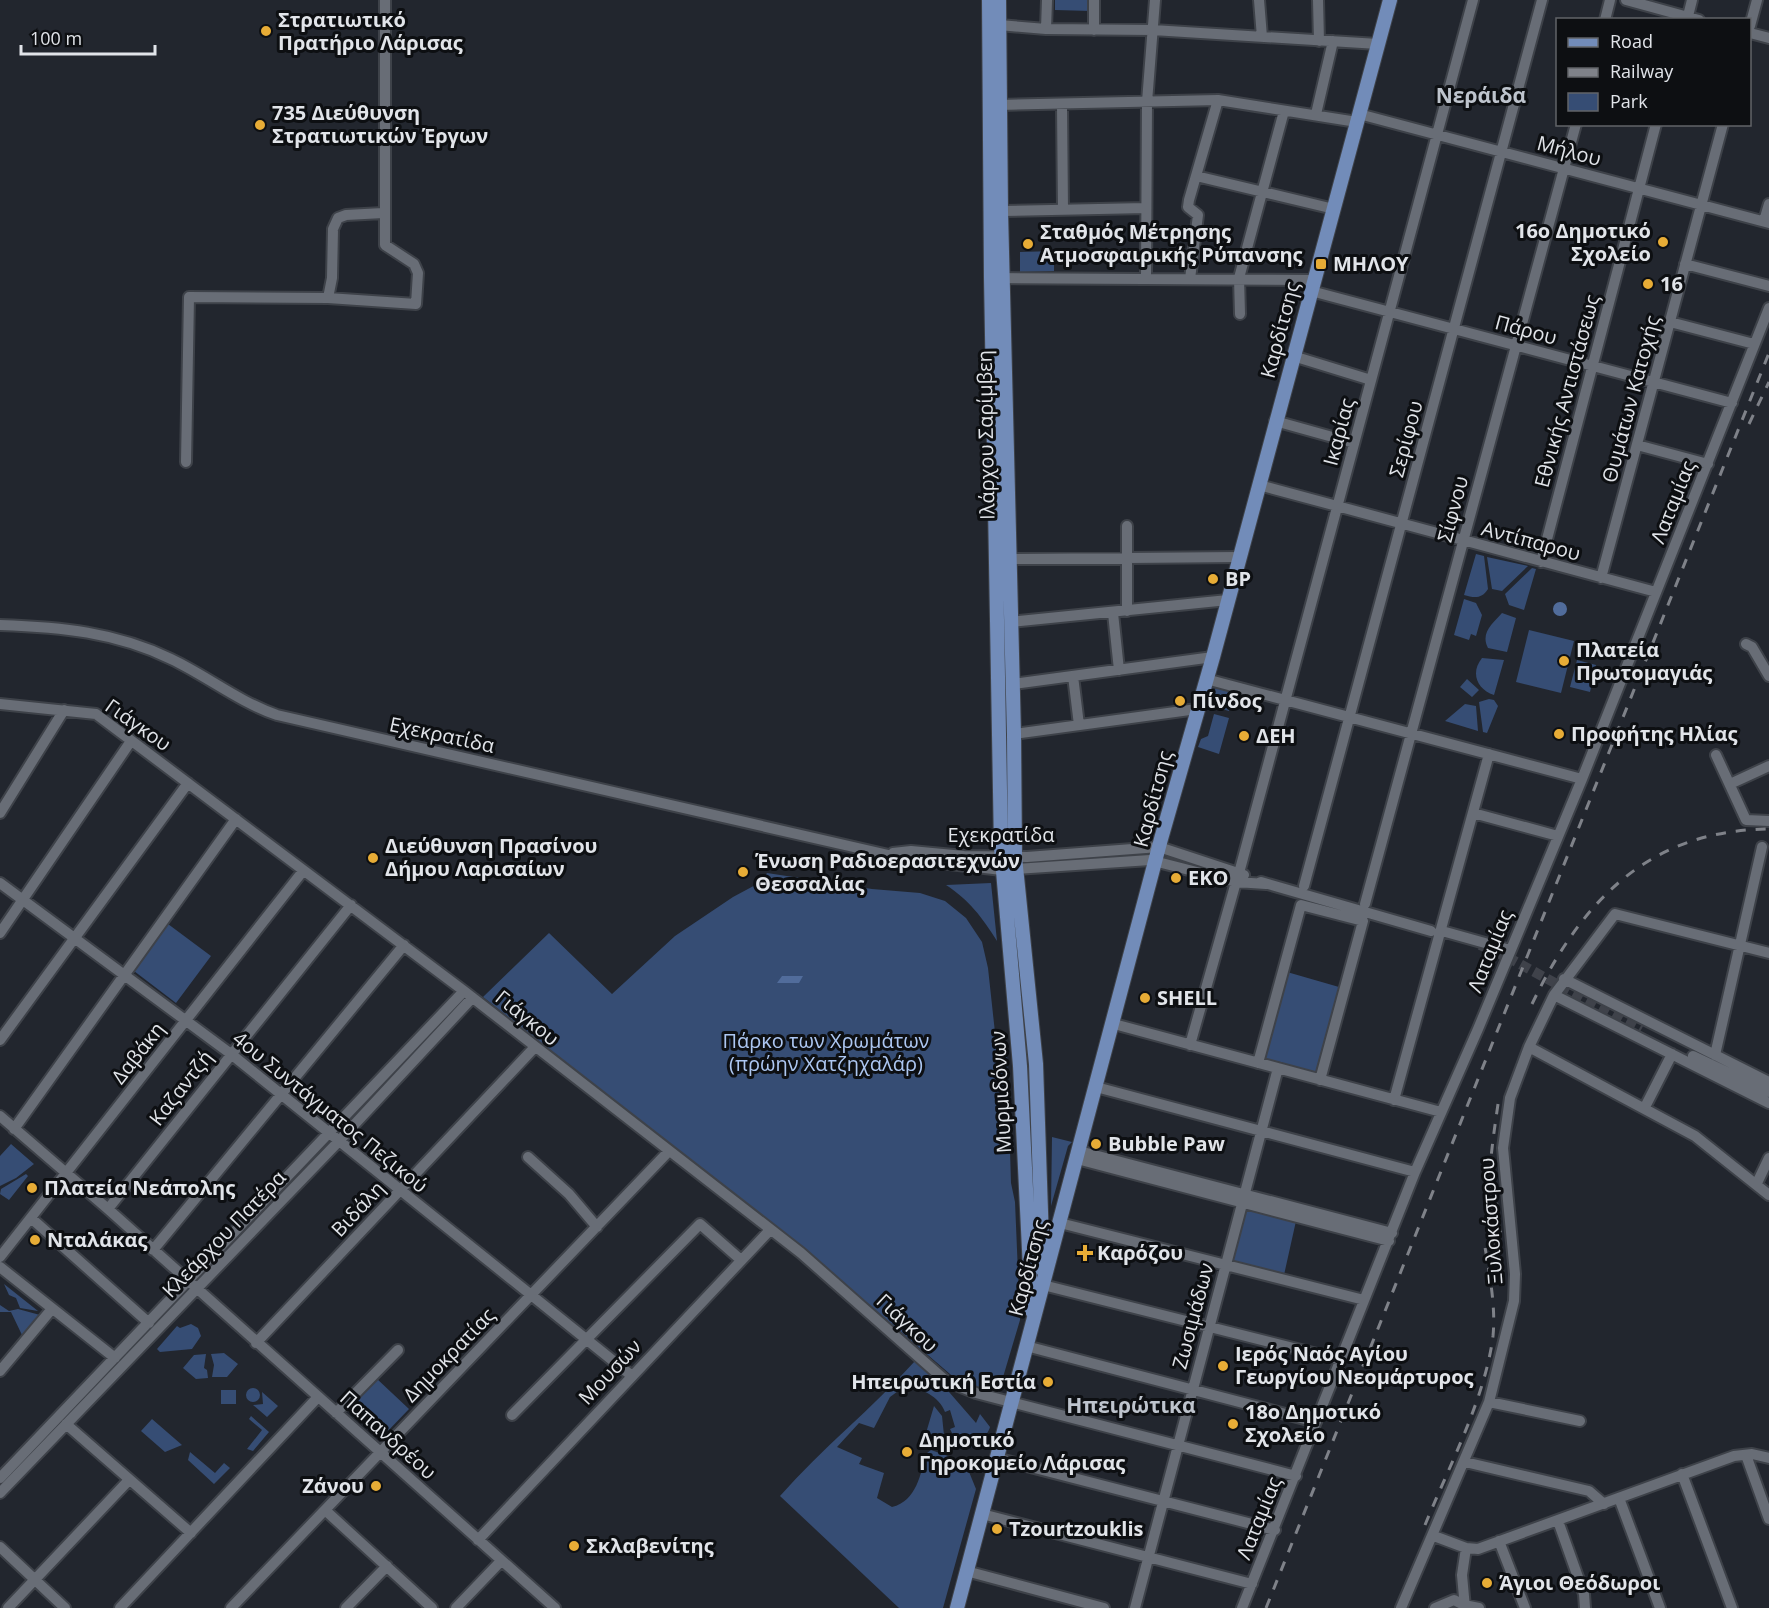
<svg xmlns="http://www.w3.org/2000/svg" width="1769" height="1608" font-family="'Open Sans',sans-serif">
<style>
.green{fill:#364d74}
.water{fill:#516c9b}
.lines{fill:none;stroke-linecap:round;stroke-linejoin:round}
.minor-tunnel{stroke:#3f424a;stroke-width:10;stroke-dasharray:10 5;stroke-linecap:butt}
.minor-casing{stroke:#3e4249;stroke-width:14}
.major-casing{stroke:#3e4249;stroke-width:16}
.minor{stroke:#686d76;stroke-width:10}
.major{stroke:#728cb9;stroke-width:14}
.rail{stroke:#7f8289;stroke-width:3;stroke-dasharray:10 10;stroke-linecap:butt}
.poi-dot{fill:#e7ac36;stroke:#0d0f12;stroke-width:2}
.labels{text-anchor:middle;stroke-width:6;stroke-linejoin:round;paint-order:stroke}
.poi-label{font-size:20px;font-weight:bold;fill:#e1e4e9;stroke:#0d0f12;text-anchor:start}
.street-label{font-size:20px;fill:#e1e4e9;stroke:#0d0f12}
.park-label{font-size:20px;fill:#adc7f2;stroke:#0d0f12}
.neighbourhood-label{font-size:21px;font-weight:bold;fill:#bec4cd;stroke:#0d0f12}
</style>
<rect width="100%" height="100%" fill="#22262e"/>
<path class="green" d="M 1055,0 L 1091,0 L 1091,11 L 1055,10 Z
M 1054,251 L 1054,271 L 1020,272 L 1020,252 Z
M 1476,554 L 1484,556 L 1488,589 C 1482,599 1474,598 1464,595 Z
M 1487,557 L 1528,566 L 1502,591 L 1492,589 Z
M 1532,568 L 1536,569 L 1524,610 L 1509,605 L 1505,594 Z
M 1464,599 L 1476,603 L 1482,615 L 1476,636 L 1471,634 L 1469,640 L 1454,635 Z
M 1502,613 L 1516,618 L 1507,652 L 1488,648 C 1480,633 1493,623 1502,613 Z
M 1529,630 L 1574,641 L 1561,693 L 1516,682 Z
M 1482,658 L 1504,660 L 1494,695 C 1477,689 1470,673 1482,658 Z
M 1577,660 L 1596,665 L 1590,692 L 1570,687 Z
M 1467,679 L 1479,690 L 1472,697 L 1460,687 Z
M 1216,686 L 1251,696 L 1250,701 L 1234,696 L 1229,711 L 1211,706 Z
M 1489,699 L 1494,700 L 1498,706 L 1487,733 L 1483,732 L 1479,702 Z
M 1465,704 L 1476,706 L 1478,731 L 1445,721 Z
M 1214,714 L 1229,718 L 1219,754 L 1198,747 L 1201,739 L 1208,736 Z
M 767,873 L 872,889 L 920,893 L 945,901 L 966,918 L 982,942 L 988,968 L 997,1051 L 1007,1053 L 1011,1183 L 1015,1202 L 1020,1320 L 998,1394 L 972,1389 L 957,1380 L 817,1260 L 483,997 L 549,933 L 612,994 L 675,936 L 733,897 L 761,882 Z
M 991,883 L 997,941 C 982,917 969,900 946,885 Z
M 168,924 L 211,956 L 176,1003 L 134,971 Z
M 1287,972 L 1339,987 L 1315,1074 L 1262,1060 Z
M 1052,1137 L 1072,1142 L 1068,1146 L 1051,1206 Z
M 11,1144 L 34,1164 L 16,1178 L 0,1186 L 0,1156 Z
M 26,1174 L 28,1176 L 9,1200 L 0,1194 L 1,1189 Z
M 1246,1208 L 1296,1221 L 1284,1275 L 1230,1263 Z
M 4,1284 L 38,1311 L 20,1308 L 16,1298 L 9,1295 Z
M 0,1305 L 9,1311 L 18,1309 L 40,1315 L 22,1335 L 11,1312 L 0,1312 Z
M 191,1324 L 198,1328 L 201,1336 L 192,1349 L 160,1352 L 157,1349 L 177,1326 L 180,1328 Z
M 224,1353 L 238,1364 L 227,1377 L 212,1377 L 214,1365 L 211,1354 Z
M 206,1354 L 204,1368 L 207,1370 L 208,1378 L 196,1379 L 183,1368 L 194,1355 Z
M 915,1361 L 936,1377 L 976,1423 L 980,1414 L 990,1427 C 987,1438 971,1452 960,1449 L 950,1429 L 955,1427 L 950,1410 L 945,1412 C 939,1396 921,1388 905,1386 L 890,1397 L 874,1428 L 859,1423 L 837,1447 L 862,1458 L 859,1464 L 884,1473 L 877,1498 L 892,1507 C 917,1501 920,1474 927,1453 L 931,1450 L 965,1462 L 976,1489 L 943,1608 L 899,1608 L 780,1496 C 822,1448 872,1409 915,1361 Z
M 376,1378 L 409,1409 L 385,1434 L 353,1404 Z
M246 1395a7 7 0 1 1 14 0a7 7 0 1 1-14 0Z
M 221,1390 L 236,1390 L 236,1404 L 221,1404 Z
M 262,1392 L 278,1406 L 267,1417 L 253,1405 L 263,1404 Z
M 934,1406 L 942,1416 L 945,1445 L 931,1441 L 926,1433 Z
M 251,1416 L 269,1432 L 253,1451 L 247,1449 L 262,1430 L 249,1419 Z
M 152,1419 L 182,1445 L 165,1452 L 141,1431 Z
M 190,1452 L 215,1473 L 224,1463 L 230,1468 L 214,1484 L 188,1460 Z"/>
<path class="water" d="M1553 609a7 7 0 1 1 14 0a7 7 0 1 1-14 0Z
M 782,976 L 803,976 L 799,983 L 777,983 Z"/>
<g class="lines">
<path class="minor-tunnel" d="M 1480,945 L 1509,958 L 1641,1030"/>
<g class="minor-casing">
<path id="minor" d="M 1259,0 L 1262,37
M 1318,0 L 1319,41
M 1626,0 L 1699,20
M 1605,20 L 1610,0
M 1687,20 L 1692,0
M 999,25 L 1046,29 L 1153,30 L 1378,44
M 1750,26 L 1757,0
M 1046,29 L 1047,0
M 1094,30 L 1094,0
M 1750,33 L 1769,38
M 999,105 L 1218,100 L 1357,122
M 1062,105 L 1063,210
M 1316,114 L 1333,41
M 1359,114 L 1769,223
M 1196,176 L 1334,209
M 1001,211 L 1146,208
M 1764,221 L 1769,204
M 1685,264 L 1769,286
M 996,278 L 1313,280
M 1146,278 L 1147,102 L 1155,0
M 1190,279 L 1198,215 L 1188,207 L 1189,200 L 1218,100
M 1311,291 L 1732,403
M 328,298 L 332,278 L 333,229 L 338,218 L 346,215 L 383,213
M 1240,314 L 1239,278 L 1284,111
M 1670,322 L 1754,344
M 1293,356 L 1371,380
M 1275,421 L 1354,443
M 1637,445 L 1708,464
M 186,462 L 189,297 L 328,298 L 416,304 L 418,273 L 414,264 L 385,245 L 385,0
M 1259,485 L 1656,592
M 1009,559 L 1239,557
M 1541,562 L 1656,124
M 1601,578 L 1723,124
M 1127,611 L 1127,526
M 1113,613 L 1119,670
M 1010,622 L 1228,600
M 0,625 C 60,627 116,632 171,659 C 207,676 239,702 277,715 L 906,859 L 1002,870 L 1150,860 L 1236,882 L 1266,884
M 1746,644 L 1752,647 L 1769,676
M 1073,676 L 1079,725
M 1206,679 L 1582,779
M 1013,684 L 1213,657
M 0,704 L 96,714 L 464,991 L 801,1253 L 946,1381 L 976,1393 L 1296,1476
M 1014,734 L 1197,709
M 1716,755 L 1746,820 L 1769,821
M 1730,784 L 1769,766
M 0,813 L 64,710
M 1473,813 L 1558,836
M 893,853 L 911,851 L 964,856 L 1027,857 L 1159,847 L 1244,875
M 1239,873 L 1473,0
M 1261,882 L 1431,931
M 0,883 L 231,1054 L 632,1376
M 1304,886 L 1542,0
M 1365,904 L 1576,124
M 1442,931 L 1510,950
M 0,933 L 131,741
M 1564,979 L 1769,1082
M 1554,995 L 1769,1103
M 1114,1024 L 1441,1112
M 0,1040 L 188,783
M 1190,1045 L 1236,882
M 1529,1047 L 1695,1136 L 1769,1195
M 1715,1055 L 1762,847
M 1693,1056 L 1769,1092
M 1258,1063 L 1301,905 L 1363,921 L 1320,1080
M 1096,1087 L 1415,1172
M 1394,1100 L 1489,754
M 1645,1107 L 1672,1054
M 0,1116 L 108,1209 L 555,1608
M 14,1129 L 236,819
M 1079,1151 L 1392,1233
M 528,1157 L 569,1194 L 597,1227
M 1077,1159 L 1389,1241
M 1757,1183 L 1769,1158
M 108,1209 L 351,905
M 31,1218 L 149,1323
M 1060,1223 L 1364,1300
M 153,1250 L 404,945
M 0,1257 L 303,871
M 0,1267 L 115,1358
M 1043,1285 L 1341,1360
M 256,1343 L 534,1048
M 1026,1346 L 1316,1422
M 0,1371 L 51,1310
M 1489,1402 L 1580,1421
M 336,1413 L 398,1350
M 512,1415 L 700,1224 L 741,1260
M 66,1424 L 191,1533
M 1746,1455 L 1769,1519
M 996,1458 L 1275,1530
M 1465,1462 L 1589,1491 L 1604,1504
M 1682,1474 L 1732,1608
M 0,1478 L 464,991
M 0,1493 L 340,1140 L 472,998
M 1619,1498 L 1660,1608
M 325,1510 L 432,1608
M 982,1514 L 1252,1584
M 1558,1521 L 1584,1594 L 1585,1608
M 1434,1536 L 1466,1548 L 1478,1549 L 1734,1456 L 1752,1454 L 1769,1458
M 478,1540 L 770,1230
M 1499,1541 L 1525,1608
M 0,1547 L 65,1608
M 966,1571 L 1104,1608
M 8,1608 L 129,1480
M 120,1608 L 318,1397
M 231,1608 L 668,1152
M 346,1608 L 387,1566
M 456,1608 L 501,1561
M 1135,1608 L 1278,1068
M 1242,1608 L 1415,1172 L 1478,1029 L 1582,779 L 1769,308
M 1401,1608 L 1489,1402 L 1514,1301 L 1515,1274 L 1503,1148 L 1510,1098 L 1529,1047 L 1554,995 L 1615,914 L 1769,953
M 1435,1608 L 1454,1600 L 1464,1605 L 1479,1608
M 1465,1608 L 1462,1575 L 1466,1548"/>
</g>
<g class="major-casing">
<path id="major" d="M 989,0 L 991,278 L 1001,848 L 1020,1066 L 1032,1311
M 999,0 L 1001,211 L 1014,734 L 1015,857 L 1036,1064 L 1043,1270
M 957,1608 L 1161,839 L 1213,657 L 1390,0"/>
</g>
<use href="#minor" class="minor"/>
<use href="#major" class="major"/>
<path class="rail" d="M 1749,424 L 1769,382
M 1532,1004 C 1581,902 1648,830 1769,829
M 1498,1104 C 1488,1173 1482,1214 1506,1281
M 1494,1183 L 1501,1237
M 1425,1525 C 1449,1466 1485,1399 1493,1336 C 1496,1305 1489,1272 1484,1241
M 1266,1608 L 1769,353"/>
</g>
<g class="poi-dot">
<circle cx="266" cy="31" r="6"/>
<circle cx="260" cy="125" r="6"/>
<circle cx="1663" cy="242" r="6"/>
<circle cx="1028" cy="244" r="6"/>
<rect x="1315" y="258" width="12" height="12" rx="3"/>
<circle cx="1648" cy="284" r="6"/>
<circle cx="1213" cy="579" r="6"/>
<circle cx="1564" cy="661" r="6"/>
<circle cx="1180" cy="701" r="6"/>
<circle cx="1559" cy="734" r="6"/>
<circle cx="1244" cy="736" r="6"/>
<circle cx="373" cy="858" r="6"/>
<circle cx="743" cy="872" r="6"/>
<circle cx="1176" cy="878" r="6"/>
<circle cx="1145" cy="998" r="6"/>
<circle cx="1096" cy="1144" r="6"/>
<circle cx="32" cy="1188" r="6"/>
<circle cx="35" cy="1240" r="6"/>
<path d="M1082 1244h6v6h6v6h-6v6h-6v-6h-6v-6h6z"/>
<circle cx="1223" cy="1366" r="6"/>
<circle cx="1048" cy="1382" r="6"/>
<circle cx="1233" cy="1424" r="6"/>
<circle cx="907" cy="1452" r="6"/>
<circle cx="376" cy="1486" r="6"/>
<circle cx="997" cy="1529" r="6"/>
<circle cx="574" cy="1546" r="6"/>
<circle cx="1487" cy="1583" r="6"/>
</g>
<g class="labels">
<g class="poi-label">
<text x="278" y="27">Στρατιωτικό<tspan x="278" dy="23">Πρατήριο Λάρισας</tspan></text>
<text x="272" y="120">735 Διεύθυνση<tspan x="272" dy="23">Στρατιωτικών Έργων</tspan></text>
<text x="1651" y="238" text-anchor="end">16o Δημοτικό<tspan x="1651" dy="23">Σχολείο</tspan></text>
<text x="1040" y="239">Σταθμός Μέτρησης<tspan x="1040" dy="23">Ατμοσφαιρικής Ρύπανσης</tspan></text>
<text x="1333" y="271">ΜΗΛΟΥ</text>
<text x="1660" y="291">16</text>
<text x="1225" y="586">BP</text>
<text x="1576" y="657">Πλατεία<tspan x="1576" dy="23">Πρωτομαγιάς</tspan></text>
<text x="1192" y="708">Πίνδος</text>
<text x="1571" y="741">Προφήτης Ηλίας</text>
<text x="1256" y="743">ΔΕΗ</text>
<text x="385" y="853">Διεύθυνση Πρασίνου<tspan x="385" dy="23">Δήμου Λαρισαίων</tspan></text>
<text x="755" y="868">Ένωση Ραδιοερασιτεχνών<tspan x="755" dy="23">Θεσσαλίας</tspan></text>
<text x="1188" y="885">EKO</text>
<text x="1157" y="1005">SHELL</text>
<text x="1108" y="1151">Bubble Paw</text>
<text x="44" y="1195">Πλατεία Νεάπολης</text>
<text x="47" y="1247">Νταλάκας</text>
<text x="1097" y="1260">Καρόζου</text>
<text x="1235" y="1361">Ιερός Ναός Αγίου<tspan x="1235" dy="23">Γεωργίου Νεομάρτυρος</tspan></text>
<text x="1036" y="1389" text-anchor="end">Ηπειρωτική Εστία</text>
<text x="1245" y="1419">18ο Δημοτικό<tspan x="1245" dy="23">Σχολείο</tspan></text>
<text x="919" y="1447">Δημοτικό<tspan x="919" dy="23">Γηροκομείο Λάρισας</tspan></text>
<text x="364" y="1493" text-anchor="end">Ζάνου</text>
<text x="1009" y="1536">Tzourtzouklis</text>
<text x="586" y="1553">Σκλαβενίτης</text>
<text x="1499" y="1590">Άγιοι Θεόδωροι</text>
</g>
<g class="street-label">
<text transform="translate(1569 151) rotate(15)" y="7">Μήλου</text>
<text transform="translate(1280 330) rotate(-75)" y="7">Καρδίτσης</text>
<text transform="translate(1526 330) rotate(15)" y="7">Πάρου</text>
<text transform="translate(1567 391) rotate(-75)" y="7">Εθνικής Αντιστάσεως</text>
<text transform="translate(1631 399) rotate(-75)" y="7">Θυμάτων Κατοχής</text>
<text transform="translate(1339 432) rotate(-75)" y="7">Ικαρίας</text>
<text transform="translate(986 435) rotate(-91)" y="7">Ιλάρχου Σαρίμβεη</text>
<text transform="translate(1406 439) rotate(-75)" y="7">Σερίφου</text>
<text transform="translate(1673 502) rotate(-68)" y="7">Λαταμίας</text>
<text transform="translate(1453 509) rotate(-75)" y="7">Σίφνου</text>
<text transform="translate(1531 541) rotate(15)" y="7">Αντίπαρου</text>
<text transform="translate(138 725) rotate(35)" y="7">Γιάγκου</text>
<text transform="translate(442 735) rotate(12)" y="7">Εχεκρατίδα</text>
<text transform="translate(1153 799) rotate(-75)" y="7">Καρδίτσης</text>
<text x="1001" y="842">Εχεκρατίδα</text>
<text transform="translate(1490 951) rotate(-68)" y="7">Λαταμίας</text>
<text transform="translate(527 1018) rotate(39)" y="7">Γιάγκου</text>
<text transform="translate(138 1053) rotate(-52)" y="7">Δαβάκη</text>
<text transform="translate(181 1088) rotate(-52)" y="7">Καζαντζή</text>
<text transform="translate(1001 1092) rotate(-93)" y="7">Μυρμιδόνων</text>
<text transform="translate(330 1112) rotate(39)" y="7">4ου Συντάγματος Πεζικού</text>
<text transform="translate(358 1209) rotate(-47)" y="7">Βιδάλη</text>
<text transform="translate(1491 1221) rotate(-94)" y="7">Ξυλοκάστρου</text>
<text transform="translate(224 1234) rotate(-46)" y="7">Κλεάρχου Πατέρα</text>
<text transform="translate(1028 1268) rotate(-75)" y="7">Καρδίτσης</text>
<text transform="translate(1193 1316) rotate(-75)" y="7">Ζωσιμάδων</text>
<text transform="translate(907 1323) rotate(43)" y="7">Γιάγκου</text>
<text transform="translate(449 1355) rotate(-46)" y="7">Δημοκρατίας</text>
<text transform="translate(610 1372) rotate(-47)" y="7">Μουσών</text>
<text transform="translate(388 1435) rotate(42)" y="7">Παπανδρέου</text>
<text transform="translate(1259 1518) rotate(-68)" y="7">Λαταμίας</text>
</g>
<g class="park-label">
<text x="826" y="1048">Πάρκο των Χρωμάτων<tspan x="826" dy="23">(πρώην Χατζηχαλάρ)</tspan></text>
</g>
<g class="neighbourhood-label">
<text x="1481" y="103">Νεράιδα</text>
<text x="1131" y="1413">Ηπειρώτικα</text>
</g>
</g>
<rect x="1556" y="18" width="195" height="108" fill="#0d0f12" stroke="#626468" stroke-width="1.5"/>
<rect x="1568" y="38" width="30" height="9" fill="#728cb9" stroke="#626468" stroke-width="1.5"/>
<text x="1610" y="48" font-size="18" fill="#e1e4e9">Road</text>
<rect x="1568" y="68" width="30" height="9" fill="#7f8289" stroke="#626468" stroke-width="1.5"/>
<text x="1610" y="78" font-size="18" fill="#e1e4e9">Railway</text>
<rect x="1568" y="93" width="30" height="18" fill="#364d74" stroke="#626468" stroke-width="1.5"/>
<text x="1610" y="108" font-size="18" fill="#e1e4e9">Park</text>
<path d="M21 45v9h134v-9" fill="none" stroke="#e1e4e9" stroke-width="3"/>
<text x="30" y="45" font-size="18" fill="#e1e4e9" stroke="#0d0f12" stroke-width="4.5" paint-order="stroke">100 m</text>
</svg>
